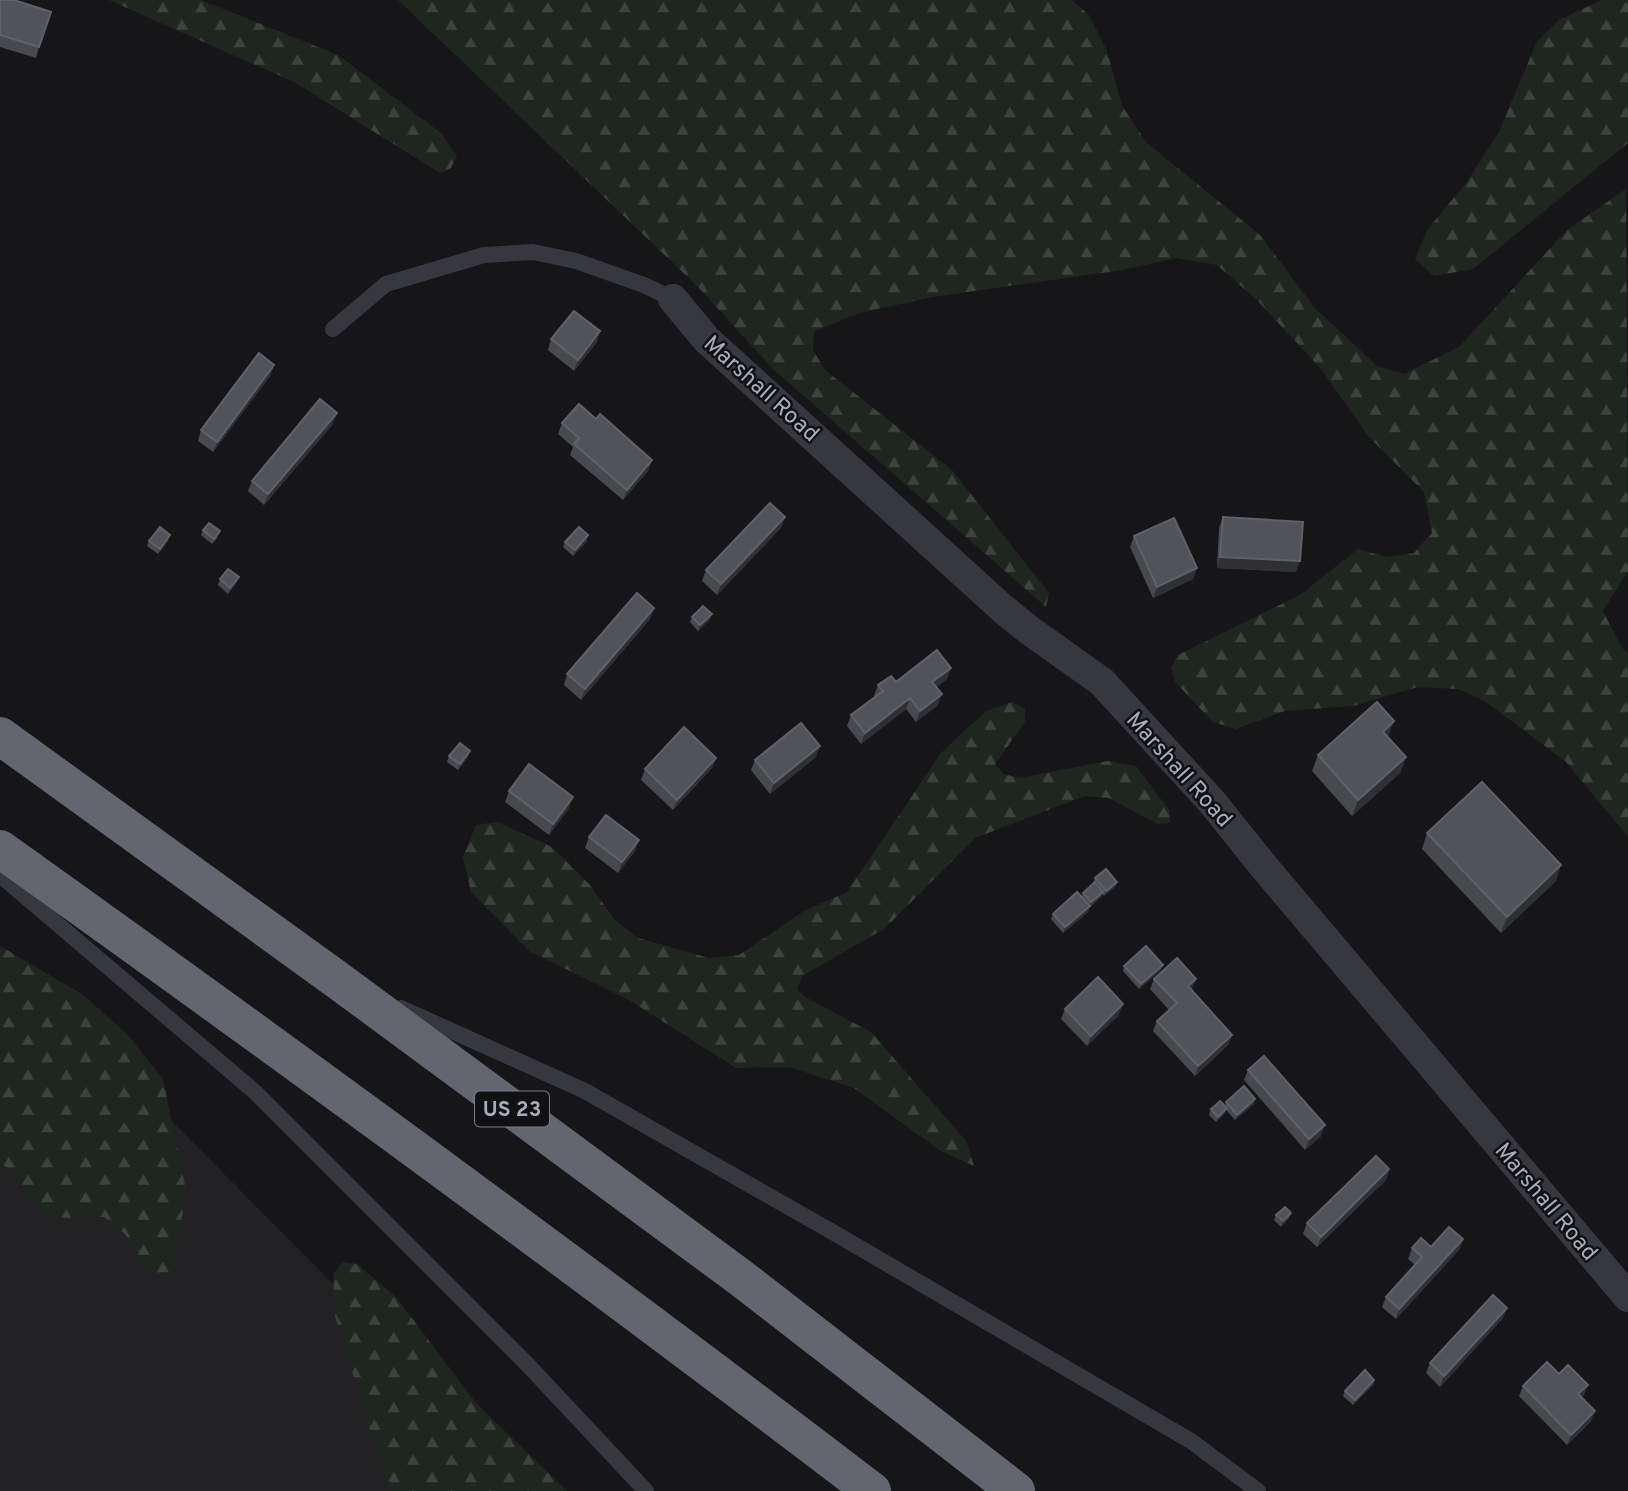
<svg xmlns="http://www.w3.org/2000/svg" width="1628" height="1491" font-family="Overpass,sans-serif">
<style>
.built{fill:#222225}
.forest{fill:url(#forest-firs)}
.lines{fill:none;stroke-linecap:round;stroke-linejoin:round}
.lane{stroke:#37383d;stroke-width:16}
.street{stroke:#37383d;stroke-width:30}
.highway{stroke:#63666e;stroke-width:38}
.wall{fill:#47494d}
.shaded-wall{fill:#2f3033}
.building{fill:#525359;stroke:#5f6168;stroke-width:2}
.labels{text-anchor:middle;stroke-width:5;stroke-linejoin:round;paint-order:stroke}
.shield{fill:#111113;stroke:#7b7e86;stroke-width:2}
.shield-label{font-size:21px;font-weight:bold;fill:#a8adb8}
.street-label{font-size:23px;fill:#a8adb8;stroke:#111113}
</style>
<defs>
<pattern id="forest-firs" width="22" height="20" patternUnits="userSpaceOnUse" patternTransform="scale(1.75)"><rect width="22" height="20" fill="#1e261f"/><path d="M5 1l3.5 6h-7zM16 11l3.5 6h-7z" fill="#3c433d"/></pattern>
</defs>
<rect width="100%" height="100%" fill="#161618"/>
<path class="built" d="M 0,979 L 77,1025 L 537,1491 L 0,1491 Z"/>
<path class="forest" d="M 109,0 L 201,0 L 338,55 L 441,133 L 457,156 L 451,168 L 440,173 L 294,82 Z
M 398,0 L 1072,0 L 1089,15 L 1107,51 L 1122,106 L 1147,143 L 1260,235 L 1314,307 L 1377,366 L 1404,374 L 1459,347 L 1567,230 L 1626,189 L 1628,571 L 1603,611 L 1622,648 L 1628,653 L 1628,837 L 1566,762 L 1485,701 L 1458,689 L 1418,687 L 1353,706 L 1285,711 L 1236,729 L 1213,722 L 1175,682 L 1171,668 L 1178,655 L 1300,595 L 1358,549 L 1386,557 L 1414,553 L 1432,533 L 1424,492 L 1368,436 L 1322,370 L 1257,300 L 1217,265 L 1177,258 L 1122,270 L 933,297 L 863,312 L 814,331 L 813,350 L 825,370 L 952,470 L 1049,593 L 1046,607 L 773,369 L 698,287 Z
M 1602,0 L 1628,0 L 1628,143 L 1473,269 L 1434,276 L 1415,259 L 1427,230 L 1466,183 L 1499,132 L 1537,41 L 1559,20 Z
M 1012,702 L 1025,709 L 1025,722 L 995,764 L 1004,774 L 1019,778 L 1108,761 L 1136,766 L 1169,810 L 1170,823 L 1157,824 L 1109,798 L 1085,796 L 975,838 L 884,929 L 802,976 L 797,990 L 807,998 L 871,1032 L 966,1141 L 974,1166 L 939,1150 L 854,1088 L 789,1067 L 736,1068 L 629,1000 L 529,951 L 471,892 L 463,857 L 476,825 L 497,822 L 552,847 L 590,885 L 615,920 L 638,938 L 709,958 L 739,955 L 804,911 L 847,892 L 941,753 L 986,711 Z
M 0,946 L 82,994 L 127,1034 L 163,1079 L 186,1190 L 174,1270 L 164,1279 L 141,1262 L 125,1234 L 104,1217 L 53,1218 L 41,1210 L 0,1160 Z
M 343,1262 L 357,1264 L 396,1297 L 476,1403 L 567,1491 L 396,1491 L 384,1475 L 335,1316 L 333,1274 Z"/>
<g class="lines">
<path class="lane" d="M 333,329 L 386,284 L 484,255 L 533,252 L 576,261 L 644,285 L 673,299
M 0,875 L 255,1092 L 527,1364 L 646,1491
M 401,1008 L 585,1091 L 836,1234 L 1191,1441 L 1258,1491"/>
<path class="street" d="M 673,299 L 706,339 L 1003,609 L 1029,630 L 1102,682 L 1212,802 L 1265,868 L 1628,1297"/>
<path class="highway" d="M 0,736 L 336,979 L 741,1278 L 1016,1491
M 0,849 C 294,1059 585,1272 872,1491"/>
</g>
<path class="wall" d="M 0,0 L 39,47 L 36,58 L 0,47 Z
M 551,339 L 597,342 L 574,371 L 548,350 Z
M 274,365 L 270,376 L 213,452 L 198,441 L 201,430 Z
M 596,419 L 652,460 L 648,471 L 623,500 L 570,455 L 573,447 L 558,434 L 562,423 Z
M 333,424 L 264,505 L 248,491 L 252,481 Z
M 785,517 L 781,528 L 717,595 L 702,581 L 706,570 Z
M 1223,517 L 1296,572 L 1217,568 L 1219,528 Z
M 203,530 L 218,537 L 212,544 L 201,535 Z
M 1134,536 L 1197,568 L 1193,579 L 1153,598 L 1130,547 Z
M 149,541 L 168,541 L 158,554 L 147,546 Z
M 587,541 L 573,556 L 563,547 L 565,542 Z
M 220,579 L 237,582 L 228,594 L 218,585 Z
M 654,608 L 650,619 L 581,700 L 564,685 L 567,674 Z
M 712,614 L 710,619 L 698,631 L 690,622 L 692,617 Z
M 947,679 L 936,687 L 938,705 L 916,722 L 906,709 L 861,744 L 847,726 L 851,715 L 875,697 L 874,696 L 878,685 L 896,682 Z
M 1388,737 L 1406,757 L 1400,773 L 1352,816 L 1312,771 L 1318,755 Z
M 449,756 L 468,757 L 458,770 L 447,762 Z
M 816,757 L 770,794 L 751,770 L 755,760 Z
M 716,758 L 712,768 L 673,810 L 641,780 L 645,769 Z
M 509,791 L 569,808 L 549,835 L 505,802 Z
M 1427,833 L 1556,881 L 1501,933 L 1422,849 Z
M 589,837 L 635,851 L 618,873 L 585,848 Z
M 1095,878 L 1117,882 L 1115,887 L 1104,896 L 1102,894 L 1101,897 L 1089,908 L 1088,912 L 1063,933 L 1051,919 L 1053,914 L 1081,897 L 1083,893 L 1093,884 Z
M 1124,966 L 1161,970 L 1139,989 L 1123,971 Z
M 1154,979 L 1192,989 L 1191,990 L 1232,1035 L 1228,1045 L 1195,1076 L 1153,1031 L 1157,1021 L 1169,1010 L 1150,989 Z
M 1065,1009 L 1119,1015 L 1087,1046 L 1061,1019 Z
M 1248,1070 L 1321,1136 L 1305,1150 L 1244,1080 Z
M 1226,1102 L 1254,1104 L 1235,1120 L 1226,1110 L 1225,1113 L 1216,1122 L 1209,1115 L 1211,1109 L 1225,1106 Z
M 1389,1169 L 1386,1180 L 1317,1247 L 1303,1234 L 1307,1223 Z
M 1276,1215 L 1289,1218 L 1281,1227 L 1274,1220 Z
M 1463,1239 L 1459,1250 L 1396,1319 L 1382,1307 L 1386,1297 L 1415,1265 L 1408,1259 L 1412,1248 L 1431,1247 Z
M 1503,1318 L 1440,1387 L 1426,1373 L 1430,1363 Z
M 1559,1374 L 1584,1395 L 1582,1398 L 1591,1421 L 1567,1445 L 1519,1396 L 1523,1386 Z
M 1374,1380 L 1373,1385 L 1353,1405 L 1343,1396 L 1345,1391 Z"/>
<path class="shaded-wall" d="M 600,331 L 597,342 L 574,371 L 578,360 Z
M 274,365 L 270,376 L 213,452 L 217,442 Z
M 337,413 L 333,424 L 264,505 L 268,494 Z
M 652,460 L 648,471 L 623,500 L 627,490 Z
M 785,517 L 781,528 L 717,595 L 721,584 Z
M 170,535 L 168,541 L 158,554 L 160,549 Z
M 588,535 L 587,541 L 573,556 L 575,550 Z
M 1220,557 L 1300,561 L 1296,572 L 1217,568 Z
M 1197,568 L 1193,579 L 1153,598 L 1157,587 Z
M 239,577 L 237,582 L 228,594 L 230,588 Z
M 654,608 L 650,619 L 581,700 L 585,689 Z
M 712,614 L 710,619 L 698,631 L 700,625 Z
M 951,668 L 947,679 L 929,692 L 932,682 Z
M 942,694 L 938,705 L 916,722 L 920,711 Z
M 910,698 L 906,709 L 861,744 L 865,733 Z
M 1394,721 L 1388,737 L 1383,732 Z
M 820,746 L 816,757 L 770,794 L 774,783 Z
M 470,751 L 468,757 L 458,770 L 460,764 Z
M 1406,757 L 1400,773 L 1352,816 L 1358,800 Z
M 716,758 L 712,768 L 673,810 L 677,800 Z
M 573,797 L 569,808 L 549,835 L 553,824 Z
M 639,840 L 635,851 L 618,873 L 622,862 Z
M 1561,865 L 1556,881 L 1501,933 L 1507,917 Z
M 1117,882 L 1115,887 L 1104,896 L 1106,891 Z
M 1103,892 L 1101,897 L 1089,908 L 1091,902 Z
M 1090,906 L 1088,912 L 1063,933 L 1065,927 Z
M 1163,965 L 1161,970 L 1139,989 L 1141,984 Z
M 1196,979 L 1192,989 L 1184,997 L 1188,986 Z
M 1123,1004 L 1119,1015 L 1087,1046 L 1091,1036 Z
M 1232,1035 L 1228,1045 L 1195,1076 L 1198,1066 Z
M 1255,1099 L 1254,1104 L 1235,1120 L 1237,1115 Z
M 1227,1108 L 1225,1113 L 1216,1122 L 1218,1117 Z
M 1325,1125 L 1321,1136 L 1305,1150 L 1309,1139 Z
M 1389,1169 L 1386,1180 L 1317,1247 L 1321,1237 Z
M 1291,1213 L 1289,1218 L 1281,1227 L 1283,1221 Z
M 1463,1239 L 1459,1250 L 1396,1319 L 1399,1309 Z
M 1507,1308 L 1503,1318 L 1440,1387 L 1444,1376 Z
M 1374,1380 L 1373,1385 L 1353,1405 L 1355,1400 Z
M 1588,1385 L 1584,1395 L 1575,1405 L 1578,1394 Z
M 1595,1411 L 1591,1421 L 1567,1445 L 1571,1435 Z"/>
<path class="building" d="M 0,0 L 14,0 L 51,12 L 39,47 L 0,35 Z
M 574,311 L 600,331 L 578,360 L 551,339 Z
M 259,353 L 274,365 L 217,442 L 201,430 Z
M 320,399 L 337,413 L 268,494 L 252,481 Z
M 579,404 L 596,419 L 600,414 L 652,460 L 627,490 L 574,444 L 579,438 L 562,423 Z
M 770,503 L 785,517 L 721,584 L 706,570 Z
M 1223,517 L 1303,522 L 1300,561 L 1220,557 Z
M 1174,518 L 1197,568 L 1157,587 L 1134,536 Z
M 209,523 L 220,531 L 214,539 L 203,530 Z
M 160,527 L 170,535 L 160,549 L 149,541 Z
M 579,527 L 588,535 L 575,550 L 565,542 Z
M 228,569 L 239,577 L 230,588 L 220,579 Z
M 637,593 L 654,608 L 585,689 L 567,674 Z
M 703,606 L 712,614 L 700,625 L 692,617 Z
M 937,650 L 951,668 L 932,682 L 942,694 L 920,711 L 910,698 L 865,733 L 851,715 L 883,691 L 878,685 L 891,676 L 896,682 Z
M 1377,702 L 1394,721 L 1383,732 L 1406,757 L 1358,800 L 1318,755 Z
M 801,723 L 820,746 L 774,783 L 755,760 Z
M 684,727 L 716,758 L 677,800 L 645,769 Z
M 460,743 L 470,751 L 460,764 L 449,756 Z
M 529,764 L 573,797 L 553,824 L 509,791 Z
M 1482,782 L 1561,865 L 1507,917 L 1427,833 Z
M 606,815 L 639,840 L 622,862 L 589,837 Z
M 1106,869 L 1117,882 L 1106,891 L 1095,878 Z
M 1095,882 L 1103,892 L 1091,902 L 1083,893 Z
M 1077,892 L 1090,906 L 1065,927 L 1053,914 Z
M 1146,946 L 1163,965 L 1141,984 L 1124,966 Z
M 1177,958 L 1196,979 L 1188,986 L 1232,1035 L 1198,1066 L 1157,1021 L 1177,1003 L 1154,979 Z
M 1098,977 L 1123,1004 L 1091,1036 L 1065,1009 Z
M 1264,1056 L 1325,1125 L 1309,1139 L 1248,1070 Z
M 1244,1086 L 1255,1099 L 1237,1115 L 1226,1102 Z
M 1220,1101 L 1227,1108 L 1218,1117 L 1211,1109 Z
M 1376,1156 L 1389,1169 L 1321,1237 L 1307,1223 Z
M 1285,1207 L 1291,1213 L 1283,1221 L 1276,1215 Z
M 1449,1227 L 1463,1239 L 1399,1309 L 1386,1297 L 1422,1257 L 1412,1248 L 1421,1238 L 1431,1247 Z
M 1493,1295 L 1507,1308 L 1444,1376 L 1430,1363 Z
M 1547,1362 L 1559,1374 L 1568,1365 L 1588,1385 L 1578,1394 L 1595,1411 L 1571,1435 L 1523,1386 Z
M 1365,1370 L 1374,1380 L 1355,1400 L 1345,1391 Z"/>
<g class="labels">
<rect class="shield" x="475" y="1091.5" width="74" height="35" rx="5"/>
<g class="shield-label">
<text x="512" y="1116">US 23</text>
</g>
<g class="street-label">
<text transform="translate(762 388) rotate(42)" y="8">Marshall Road</text>
<text transform="translate(1180 769) rotate(48)" y="8">Marshall Road</text>
<text transform="translate(1547 1201) rotate(50)" y="8">Marshall Road</text>
</g>
</g>
</svg>
